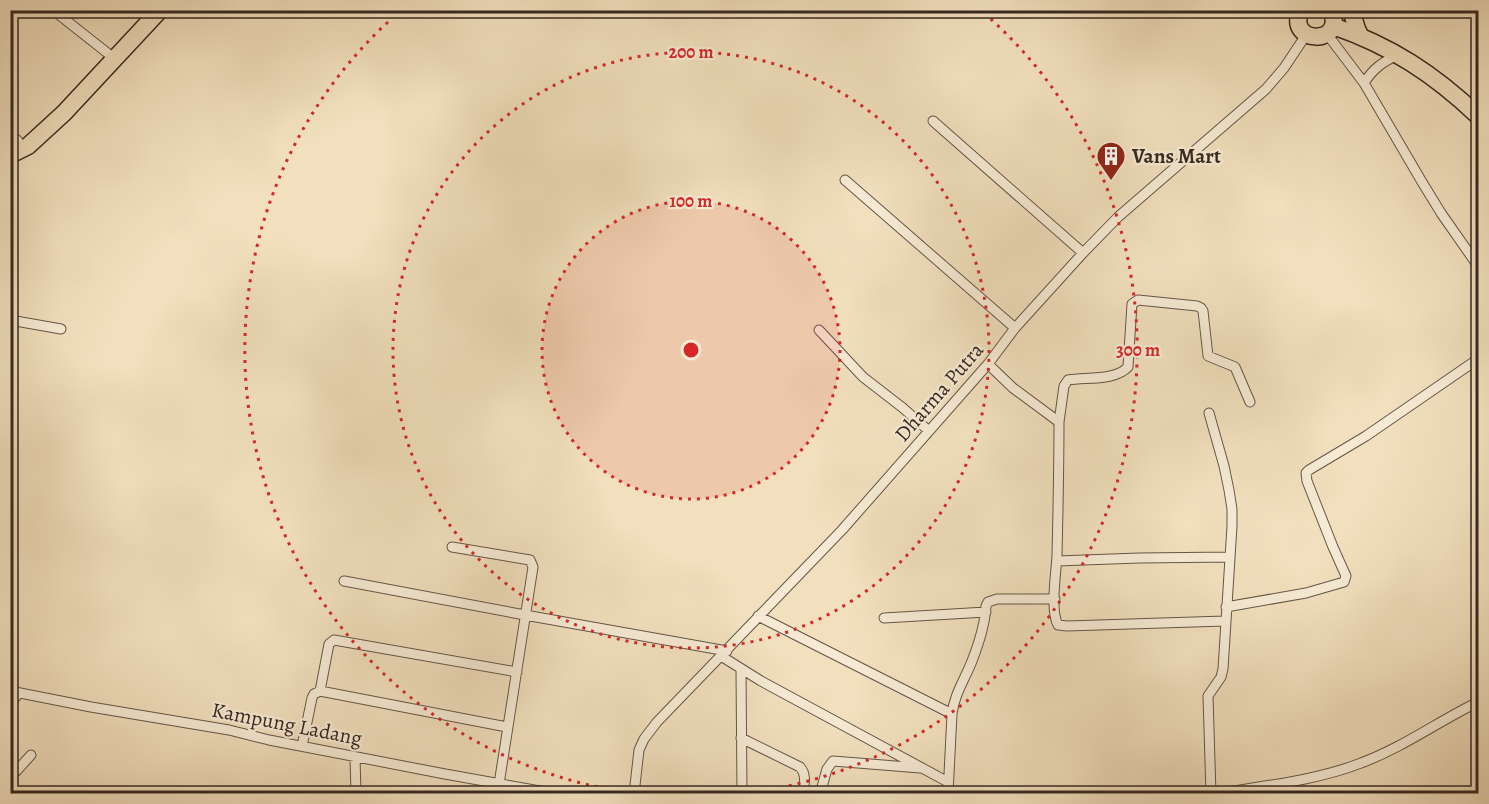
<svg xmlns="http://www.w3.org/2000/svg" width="1489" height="804" font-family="Alegreya,serif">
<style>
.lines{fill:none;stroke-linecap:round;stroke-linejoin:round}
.minor-casing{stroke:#655648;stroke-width:11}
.trunk-casing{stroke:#362921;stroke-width:19}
.minor{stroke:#f6ead4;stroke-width:9}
.trunk{stroke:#f1dfbd;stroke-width:16}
.ring{fill:none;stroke:#d62828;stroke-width:3;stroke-dasharray:3 6}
.labels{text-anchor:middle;stroke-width:4.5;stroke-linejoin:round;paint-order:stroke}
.poi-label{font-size:21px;font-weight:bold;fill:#362921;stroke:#f6ead4;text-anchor:start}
.street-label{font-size:21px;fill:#362921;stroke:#f6ead4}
.centre{fill:#d62828;stroke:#f6ead4;stroke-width:3}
.ring-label{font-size:18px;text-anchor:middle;font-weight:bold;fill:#d62828;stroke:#f6ead4;stroke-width:4.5;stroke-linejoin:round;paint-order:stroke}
</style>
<rect width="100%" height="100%" fill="#f1dfbd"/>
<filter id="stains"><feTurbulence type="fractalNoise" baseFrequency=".00333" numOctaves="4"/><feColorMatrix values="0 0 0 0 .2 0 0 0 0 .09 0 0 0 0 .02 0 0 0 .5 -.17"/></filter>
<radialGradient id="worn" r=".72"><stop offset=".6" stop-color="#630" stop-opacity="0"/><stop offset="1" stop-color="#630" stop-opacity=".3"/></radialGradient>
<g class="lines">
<g class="minor-casing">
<path id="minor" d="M 53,10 L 115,59
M 1327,34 L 1364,83 L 1422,182 L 1441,213 L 1478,266
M 1364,83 C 1373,69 1382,62 1398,55
M 933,121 L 1083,253
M 10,134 L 18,141
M 845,180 L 1015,328
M 10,320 L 61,329
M 819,330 L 863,377 L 903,408 L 929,431
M 988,364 L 1013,388 L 1059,422 C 1059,467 1058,512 1057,556 C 1056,573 1050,611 1058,625 L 1067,626 L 1225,621
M 1209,413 L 1224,466 L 1229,490 L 1232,509 L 1232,526 L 1223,669 L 1221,677 L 1208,696 L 1211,794
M 1059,422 L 1064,386 L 1068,380 C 1086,377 1115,381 1128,367 L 1132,304 L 1138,300 L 1197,306 L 1201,308 L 1203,311 L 1208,356 L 1235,367 L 1250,402
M 452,547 L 530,560 L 533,567 L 499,784
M 1057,561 L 1139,558 L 1230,557
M 344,581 L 525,615 L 727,651
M 1226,607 L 1306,593 L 1344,582 L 1346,576 L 1333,547 L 1307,481 L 1306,473 L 1309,470 L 1366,436 L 1478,359
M 758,616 L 952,714 L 948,794
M 884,618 L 986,612
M 721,656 L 761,681 L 948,782
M 741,669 L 742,794
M 10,691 L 91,707 L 229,730 L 269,740 L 445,774 L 557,794
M 320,691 L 507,727
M 10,704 L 19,693
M 952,714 C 954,695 965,679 972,661 C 979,643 985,625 986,606 L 988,602 L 997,599 L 1055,599
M 741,738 L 800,767 C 807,775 804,784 803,794
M 302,746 L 312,698 L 314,694 L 320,691 L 329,644 L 334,640 L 517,672
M 355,757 L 356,794
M 10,778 L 31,755
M 634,794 L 639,750 L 644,739 L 657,722 L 842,530 L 988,364 L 1015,328 L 1083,253 L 1118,217 L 1266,89 L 1284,68 L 1306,35
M 820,794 L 827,769 L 833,761 L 920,768
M 1213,794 C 1262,786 1315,781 1361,763 C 1402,748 1439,721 1478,702"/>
</g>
<g class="trunk-casing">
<path id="trunk" d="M 1301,10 C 1285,45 1347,46 1331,10
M 1351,10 L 1357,29 L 1360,35
M 1333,26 C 1391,46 1434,74 1478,116
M 10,155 L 28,146 L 64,113 L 160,10"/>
</g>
<use href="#minor" class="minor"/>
<use href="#trunk" class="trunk"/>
</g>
<circle cx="691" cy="350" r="149" fill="#d62828" fill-opacity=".12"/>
<g class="ring">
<circle cx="691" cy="350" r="149"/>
<circle cx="691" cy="350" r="298"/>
<path d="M633 793A447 447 0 0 1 398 13M984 13A447 447 0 0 1 749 793"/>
</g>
<defs>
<g id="building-pin" transform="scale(1.5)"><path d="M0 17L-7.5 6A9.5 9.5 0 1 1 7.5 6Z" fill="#8f2418" stroke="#f6ead4"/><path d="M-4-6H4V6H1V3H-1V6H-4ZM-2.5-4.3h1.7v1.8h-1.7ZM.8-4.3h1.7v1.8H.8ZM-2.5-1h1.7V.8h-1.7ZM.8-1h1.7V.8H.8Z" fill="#fff"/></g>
</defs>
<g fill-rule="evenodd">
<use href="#building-pin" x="1111" y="156"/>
</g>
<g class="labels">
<g class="poi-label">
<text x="1132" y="163">Vans Mart</text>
</g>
<g class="street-label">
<text transform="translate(939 392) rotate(-49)" y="7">Dharma Putra</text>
<text transform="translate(287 724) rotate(11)" y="7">Kampung Ladang</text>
</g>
</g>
<circle cx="691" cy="350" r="9" class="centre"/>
<g class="ring-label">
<text x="691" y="58">200 m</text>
<text x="691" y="207">100 m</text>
<text x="1138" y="356">300 m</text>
</g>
<rect width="1489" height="804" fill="none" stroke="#f1dfbd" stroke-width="36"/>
<rect x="12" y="12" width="1465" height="780" fill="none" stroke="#362921" stroke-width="3"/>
<rect x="18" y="18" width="1453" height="768" fill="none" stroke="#362921" stroke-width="1.5"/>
<rect width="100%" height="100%" filter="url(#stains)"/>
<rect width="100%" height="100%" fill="url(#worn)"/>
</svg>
